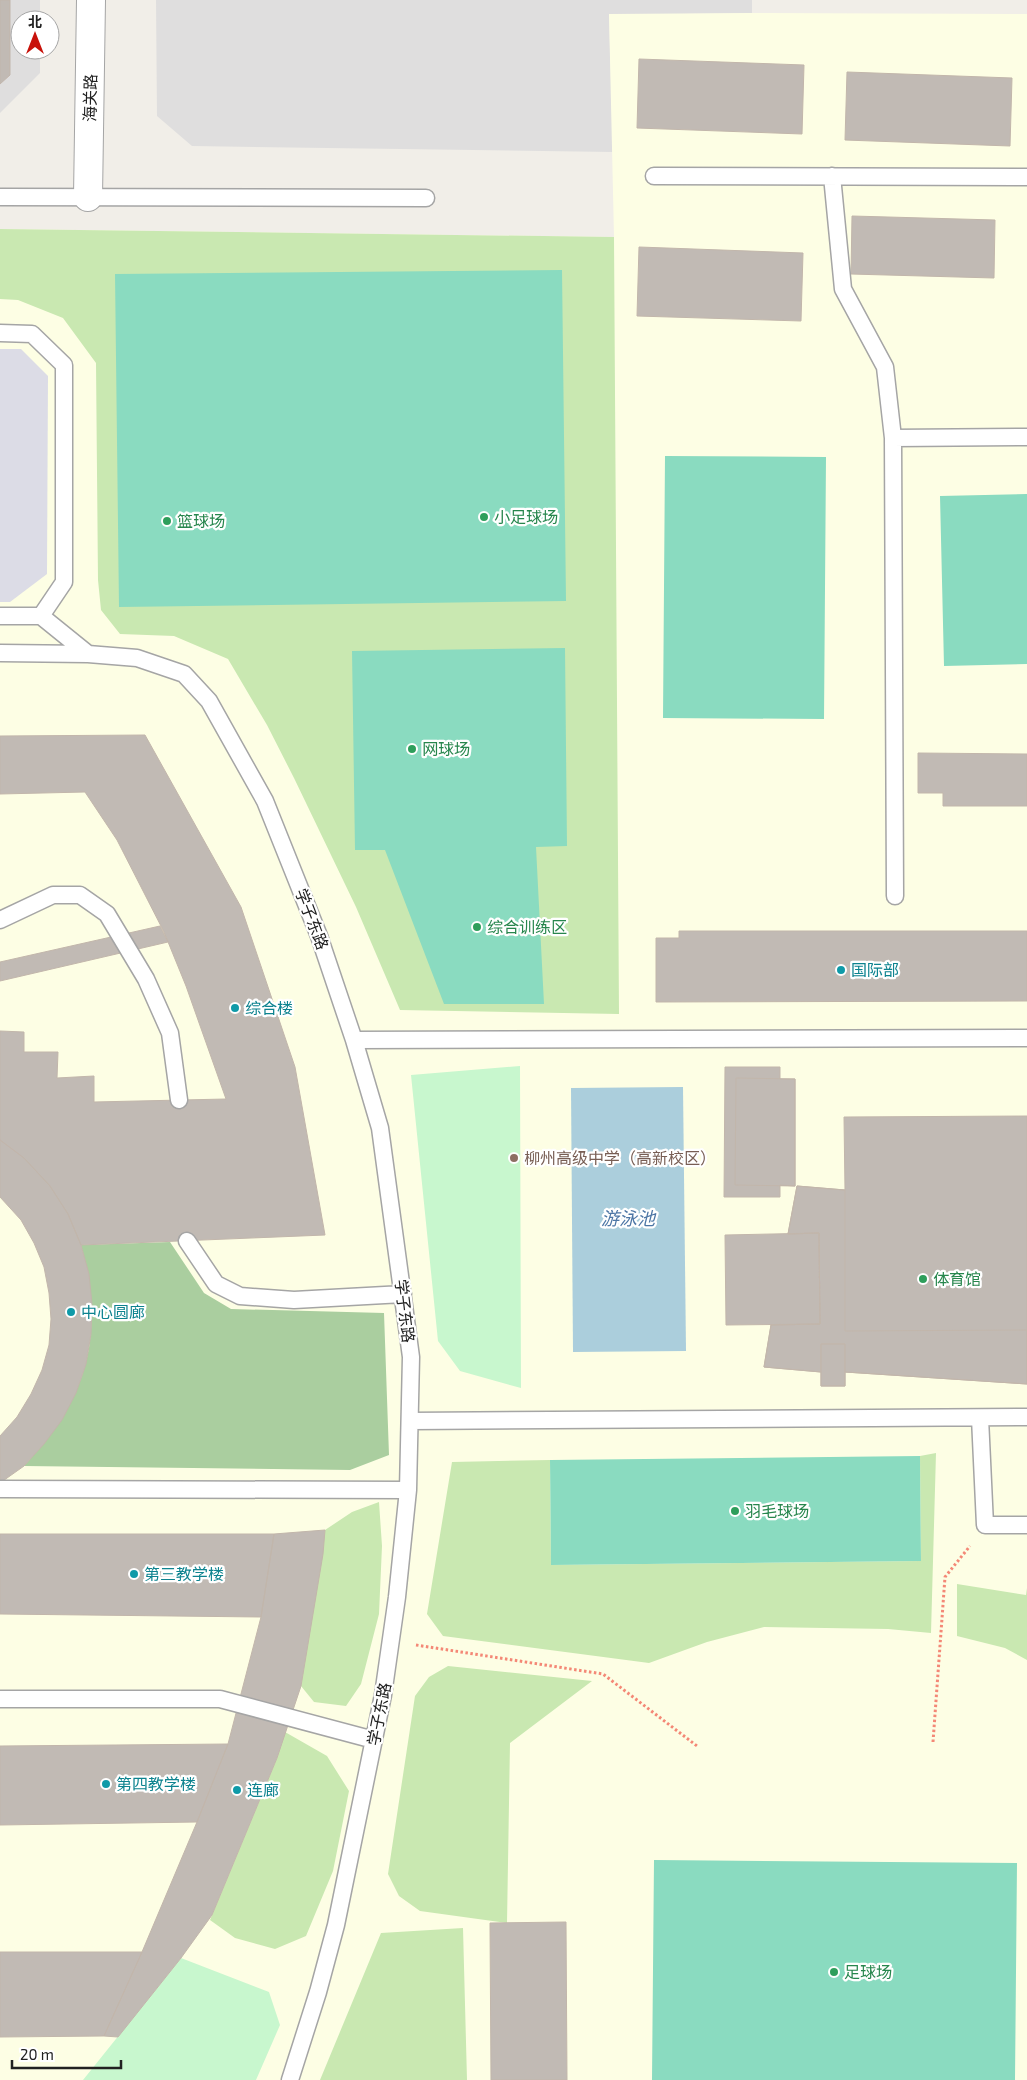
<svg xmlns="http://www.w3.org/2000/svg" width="1027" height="2080" font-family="'Exo 2','Noto Sans SC',sans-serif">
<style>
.residential{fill:#dfdede}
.education{fill:#fdfee4}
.grass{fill:#c9e8b1}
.forest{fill:#aace9f}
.park{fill:#c8f7ce}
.pitch{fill:#8adbc0}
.plaza{fill:#dcdce6}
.water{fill:#abcedc}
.building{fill:#c1bab4;stroke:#c2b6ab}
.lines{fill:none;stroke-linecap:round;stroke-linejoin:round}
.lane-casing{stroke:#a5a5a5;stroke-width:19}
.street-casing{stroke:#a5a5a5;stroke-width:30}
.path{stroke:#f48876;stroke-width:3;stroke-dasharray:2.5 2.5;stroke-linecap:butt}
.lane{stroke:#fff;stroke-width:16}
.street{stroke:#fff;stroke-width:28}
.leisure-dot{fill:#2e9e5b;stroke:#fff;stroke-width:2}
.culture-dot{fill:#0f9aa8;stroke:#fff;stroke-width:2}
.education-dot{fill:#8d6e63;stroke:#fff;stroke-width:2}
.labels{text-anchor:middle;stroke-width:4.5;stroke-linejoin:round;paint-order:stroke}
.street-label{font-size:16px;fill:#212121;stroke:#fff}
.leisure-label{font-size:16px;fill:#27864d;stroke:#fff;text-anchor:start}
.culture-label{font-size:16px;fill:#0d838f;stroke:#fff;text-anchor:start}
.education-label{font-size:16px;fill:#785e54;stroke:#fff;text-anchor:start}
.water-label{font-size:18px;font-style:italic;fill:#4d76a5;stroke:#fff}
</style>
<rect width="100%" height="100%" fill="#f1eee8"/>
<path class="residential" d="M 0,0 L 40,0 L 40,20 L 20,20 L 20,50 L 40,50 L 40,73 L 0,113 Z
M 156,0 L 752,0 L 752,13 L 609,15 L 613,152 L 192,146 L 157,116 Z"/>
<path class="education" d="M 752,13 L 1027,14 L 1027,2080 L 0,2080 L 0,229 L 614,237 L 609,14 Z"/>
<path class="grass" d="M 0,229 L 614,237 L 619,1014 L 400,1010 L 356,907 L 294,778 L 267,725 L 228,659 L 174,636 L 120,634 L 101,610 L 98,580 L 96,363 L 63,318 L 18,300 L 0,299 Z
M 936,1453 L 931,1633 L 888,1629 L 764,1627 L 707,1642 L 649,1663 L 443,1636 L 427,1614 L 452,1462 L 550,1460 L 551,1565 L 921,1561 L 920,1456 Z
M 379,1502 L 382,1546 L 379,1614 L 361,1684 L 346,1706 L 314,1702 L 301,1686 L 325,1530 L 352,1512 Z
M 957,1584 L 1026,1595 L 1027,1588 L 1027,1660 L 1005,1648 L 957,1636 Z
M 448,1666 L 592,1681 L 510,1743 L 507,1923 L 420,1911 L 399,1896 L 388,1874 L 415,1696 L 429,1677 Z
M 285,1732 L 327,1756 L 349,1791 L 333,1871 L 306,1936 L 275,1949 L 235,1938 L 210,1920 L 277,1758 Z
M 463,1928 L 467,2080 L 320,2080 L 381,1933 Z"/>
<path class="forest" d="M 170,1242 L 204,1293 L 231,1309 L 384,1313 L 389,1455 L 350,1470 L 24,1466 C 88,1397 105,1337 81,1245 Z"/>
<path class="park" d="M 520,1066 L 521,1388 L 460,1371 L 438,1341 L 411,1075 Z
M 181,1958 L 269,1992 L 280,2025 L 256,2080 L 83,2080 Z"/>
<path class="pitch" d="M 562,270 L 566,601 L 119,607 L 115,274 Z
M 665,456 L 826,457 L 824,719 L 663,718 Z
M 1027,494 L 1027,664 L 944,666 L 940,496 Z
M 565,648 L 567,846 L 536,847 L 544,1004 L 444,1004 L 385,850 L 355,850 L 352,651 Z
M 920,1456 L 921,1561 L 551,1565 L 550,1460 Z
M 654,1860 L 1017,1863 L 1015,2080 L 652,2080 Z"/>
<path class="plaza" d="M 0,349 L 21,349 L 48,376 L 47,574 L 10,602 L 0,602 Z"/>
<path class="water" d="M 683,1087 L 686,1351 L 573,1352 L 571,1088 Z"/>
<path class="building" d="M 0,0 L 10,0 L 10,75 L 0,84 Z
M 639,59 L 804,65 L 802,134 L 637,128 Z
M 847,72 L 1012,78 L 1010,146 L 845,140 Z
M 852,216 L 995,220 L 994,278 L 851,274 Z
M 639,247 L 803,253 L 801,321 L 637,316 Z
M 145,735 L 241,907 L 295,1067 L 325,1235 L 81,1245 L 68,1214 L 50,1186 L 24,1158 L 0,1140 L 0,1031 L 24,1032 L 24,1052 L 58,1052 L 57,1078 L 94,1076 L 94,1102 L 226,1099 L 186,986 L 164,932 L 117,840 L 85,792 L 0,794 L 0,736 Z
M 918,753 L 1027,754 L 1027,806 L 943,806 L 943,793 L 918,793 Z
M 160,926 L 168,942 L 0,981 L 0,962 Z
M 679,931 L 1027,931 L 1027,1001 L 656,1002 L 656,938 L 679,938 Z
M 725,1067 L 780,1067 L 780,1079 L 795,1079 L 795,1186 L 780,1185 L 780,1197 L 724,1197 Z
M 736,1078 L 795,1079 L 795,1186 L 735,1185 Z
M 1027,1116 L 1027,1384 L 845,1372 L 845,1386 L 821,1386 L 821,1372 L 764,1367 L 771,1325 L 820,1324 L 819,1233 L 788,1234 L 797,1186 L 845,1190 L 844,1117 Z
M 0,1140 L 24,1158 L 50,1186 L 68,1214 L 81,1245 L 89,1274 L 92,1304 L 91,1334 L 86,1364 L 76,1393 L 62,1420 L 44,1444 L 24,1466 L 0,1483 L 0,1436 L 17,1417 L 31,1394 L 42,1370 L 49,1345 L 51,1319 L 49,1293 L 44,1267 L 34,1243 L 21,1220 L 0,1197 Z
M 797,1186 L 845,1190 L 845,1331 L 1027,1330 L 1027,1384 L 845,1372 L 845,1344 L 821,1344 L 821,1372 L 764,1367 L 771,1325 L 820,1324 L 819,1233 L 788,1234 Z
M 819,1233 L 820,1324 L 726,1325 L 725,1235 Z
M 821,1344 L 845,1344 L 845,1386 L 821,1386 Z
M 325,1530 L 323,1554 L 301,1686 L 277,1758 L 212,1915 L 181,1958 L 118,2037 L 104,2036 L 142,1952 L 197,1822 L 228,1744 L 261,1617 L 274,1534 Z
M 0,1534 L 274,1534 L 261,1617 L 0,1614 Z
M 228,1744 L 197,1822 L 0,1825 L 0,1746 Z
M 566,1922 L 567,2080 L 491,2080 L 490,1923 Z
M 0,1952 L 142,1952 L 104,2036 L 0,2037 Z"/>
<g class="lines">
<g class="lane-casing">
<path id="lane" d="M 654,176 L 1027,177
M 832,176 L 843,289 L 885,367 L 893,438 L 895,896
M 0,197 L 426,198
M 0,333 L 32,334 L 64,365 L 64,582 L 41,616 L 0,616
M 893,438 L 1027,437
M 41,616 L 88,654
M 0,653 L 88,654 L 137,658 L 184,674 L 209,701 L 265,801 L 319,936 L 354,1040 L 380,1128 L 411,1357 L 408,1490 L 397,1597 L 383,1695 L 336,1925 L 318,1992 L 290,2080
M 0,920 L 53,895 L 80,895 L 107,914 L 146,979 L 170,1033 L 179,1100
M 354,1040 L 1027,1038
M 187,1241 L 216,1284 L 240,1296 L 294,1300 L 403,1294
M 980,1418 L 985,1525 L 1027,1525
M 411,1421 L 1027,1417
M 0,1489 L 408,1490
M 0,1699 L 220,1699 L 374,1740"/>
</g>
<g class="street-casing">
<path id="street" d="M 88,197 L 91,0"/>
</g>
<path class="path" d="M 416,1645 L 603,1674 L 697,1746
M 933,1742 L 945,1577 L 970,1546"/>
<use href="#lane" class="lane"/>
<use href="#street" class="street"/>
</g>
<g class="leisure-dot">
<circle cx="484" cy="517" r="5"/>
<circle cx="167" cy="521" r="5"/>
<circle cx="412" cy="749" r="5"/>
<circle cx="477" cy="927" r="5"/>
<circle cx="923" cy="1279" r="5"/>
<circle cx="735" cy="1511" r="5"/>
<circle cx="834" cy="1972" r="5"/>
</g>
<g class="culture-dot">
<circle cx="841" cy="970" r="5"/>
<circle cx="235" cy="1008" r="5"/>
<circle cx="71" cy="1312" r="5"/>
<circle cx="134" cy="1574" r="5"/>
<circle cx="106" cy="1784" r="5"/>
<circle cx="237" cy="1790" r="5"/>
</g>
<circle class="education-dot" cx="514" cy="1158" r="5"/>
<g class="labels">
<g class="street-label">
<text transform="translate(90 98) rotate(-89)" y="6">海关路</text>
<text transform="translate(312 919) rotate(69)" y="6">学子东路</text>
<text transform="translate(405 1311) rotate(83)" y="6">学子东路</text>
<text transform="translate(379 1714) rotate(-79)" y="6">学子东路</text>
</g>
<g class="leisure-label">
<text x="494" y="523">小足球场</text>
<text x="177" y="527">篮球场</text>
<text x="422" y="755">网球场</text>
<text x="487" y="933">综合训练区</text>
<text x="933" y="1285">体育馆</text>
<text x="745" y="1517">羽毛球场</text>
<text x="844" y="1978">足球场</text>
</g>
<g class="culture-label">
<text x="851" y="976">国际部</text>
<text x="245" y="1014">综合楼</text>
<text x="81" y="1318">中心圆廊</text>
<text x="144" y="1580">第三教学楼</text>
<text x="116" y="1790">第四教学楼</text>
<text x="247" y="1796">连廊</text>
</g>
<g class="education-label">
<text x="524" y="1164">柳州高级中学（高新校区）</text>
</g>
<g class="water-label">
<text x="628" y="1225">游泳池</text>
</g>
</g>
<g transform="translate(35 35)"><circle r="24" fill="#ffffff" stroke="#a6a6a6"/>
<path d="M0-4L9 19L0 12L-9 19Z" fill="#c8120a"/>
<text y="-8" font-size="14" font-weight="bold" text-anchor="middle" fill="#212121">北</text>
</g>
<path d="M12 2060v8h109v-8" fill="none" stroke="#212121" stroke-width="2.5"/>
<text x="20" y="2060" font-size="15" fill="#212121" stroke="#ffffff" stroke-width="4" paint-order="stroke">20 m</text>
</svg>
